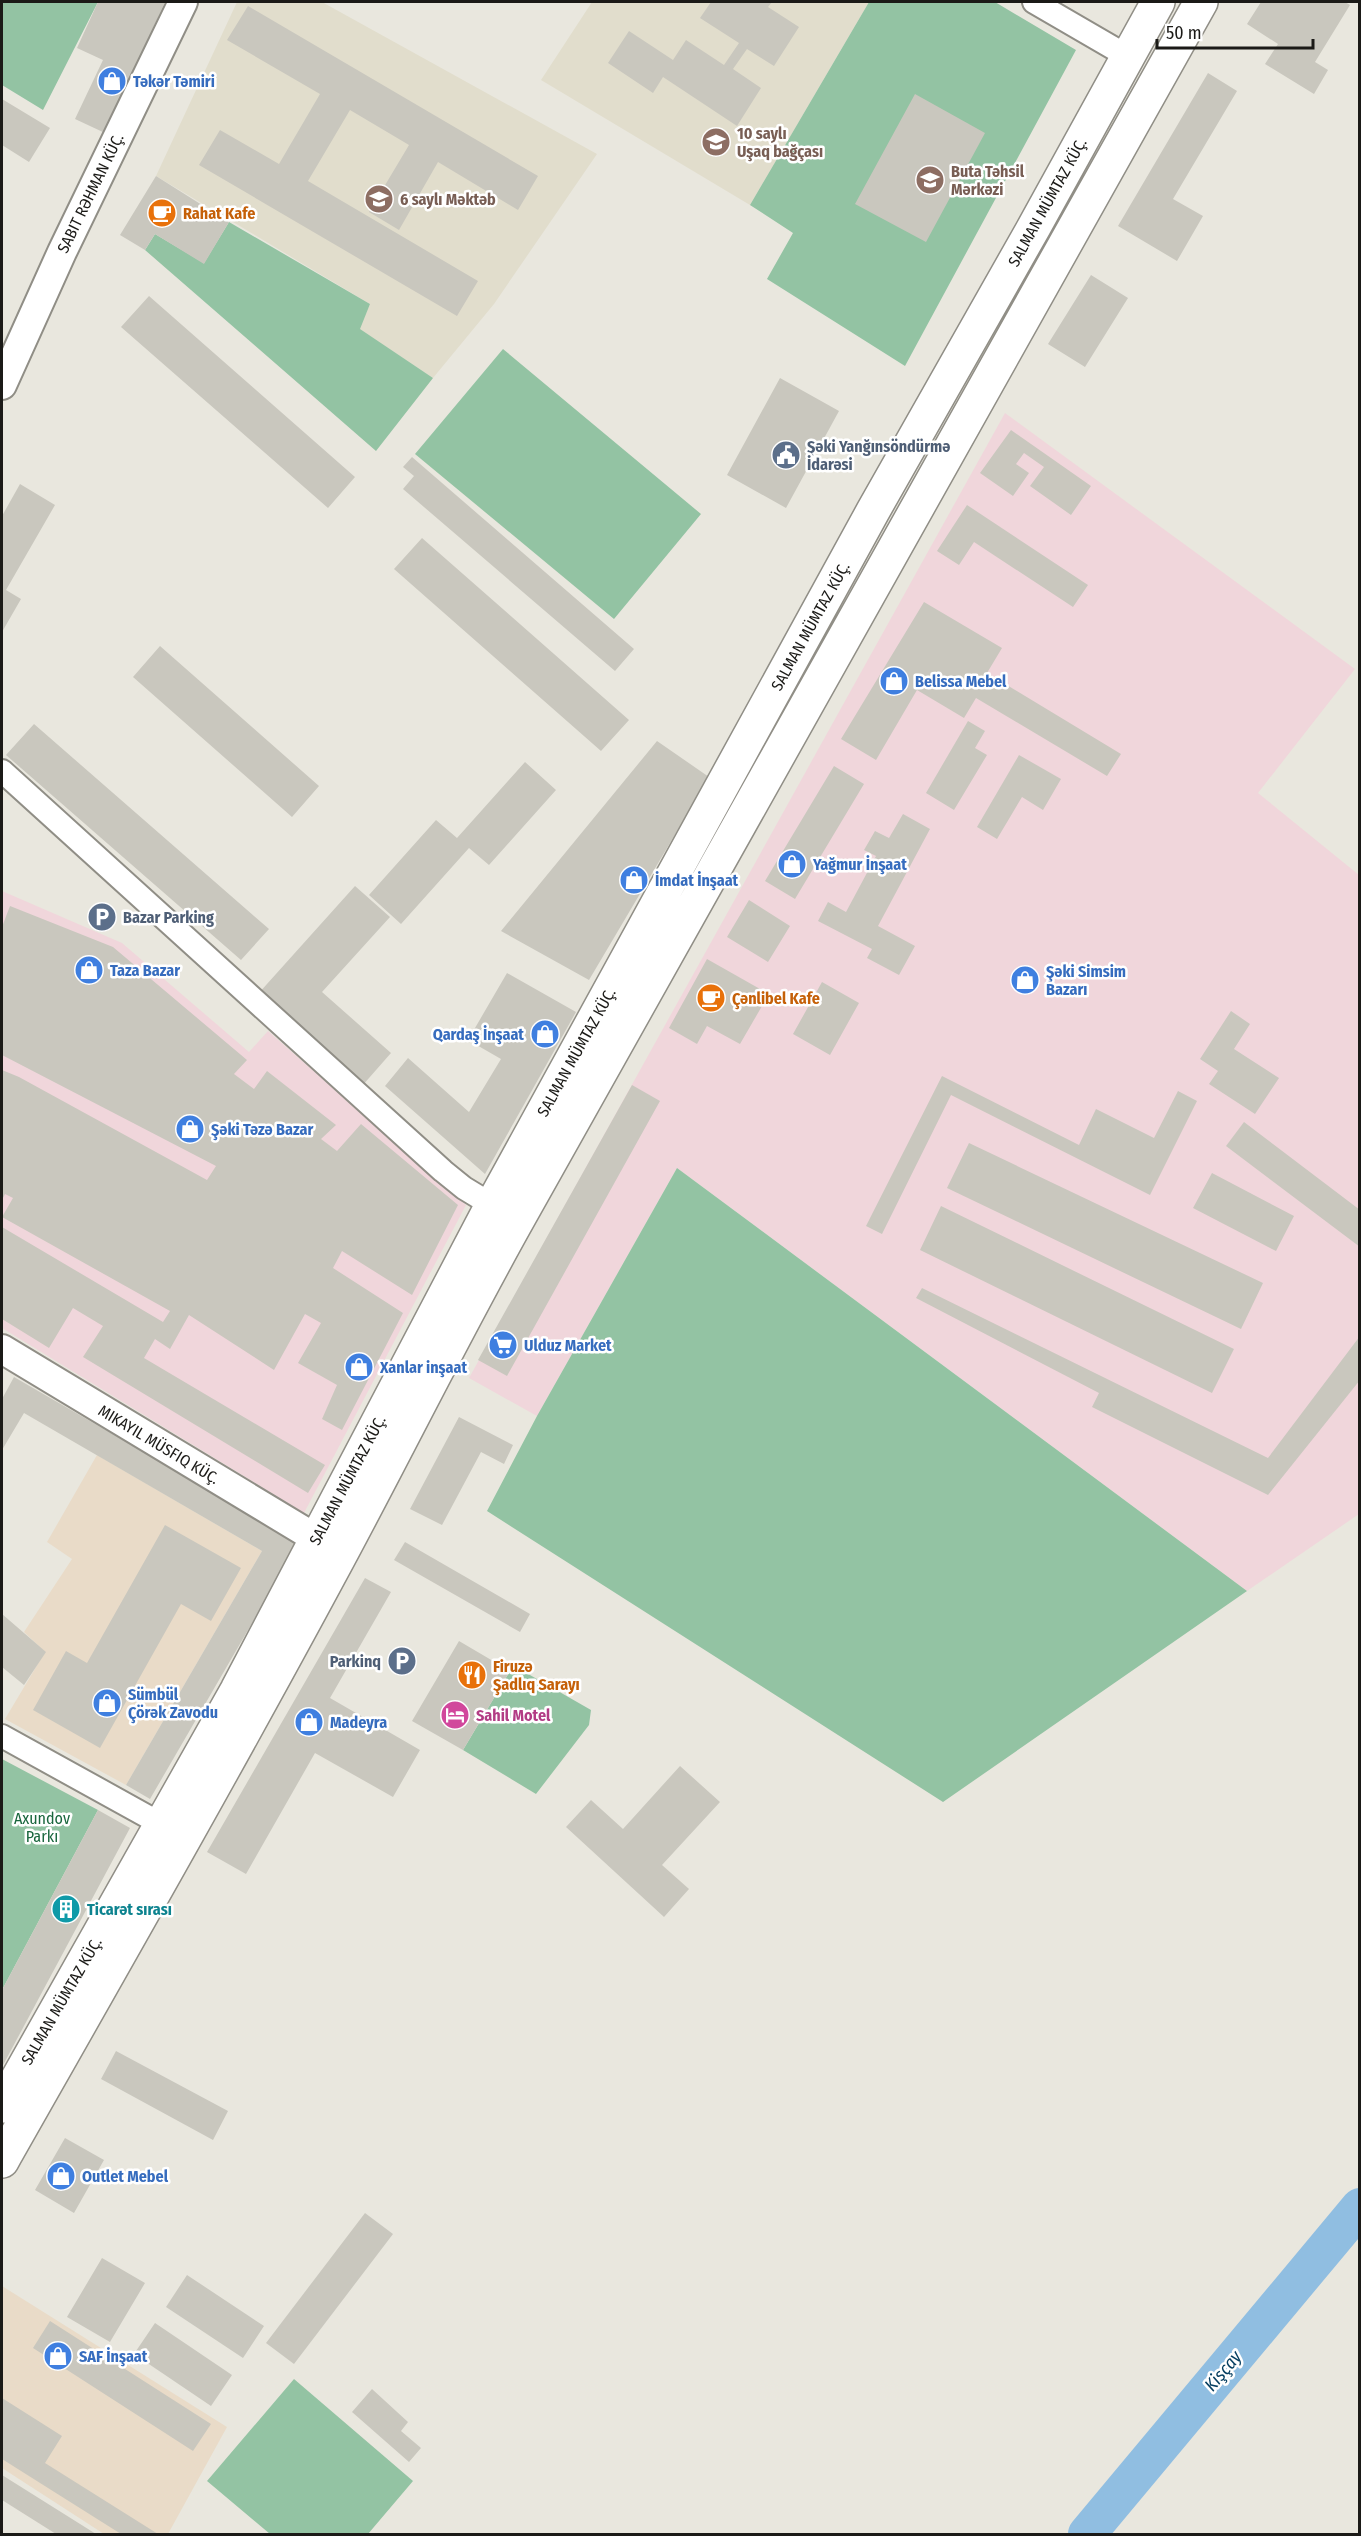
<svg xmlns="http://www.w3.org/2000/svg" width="1361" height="2536" font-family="'Fira Sans Condensed',sans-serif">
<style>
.commercial{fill:#f0d6db}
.industrial{fill:#e9dbc8}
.built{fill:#e1ddcc}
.green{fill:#93c3a3}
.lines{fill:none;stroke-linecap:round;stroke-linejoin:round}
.river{stroke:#90bee1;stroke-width:38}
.building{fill:#c9c7be}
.minor-casing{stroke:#908e86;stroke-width:26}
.major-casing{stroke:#908e86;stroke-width:32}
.highway-casing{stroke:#908e86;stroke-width:36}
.minor{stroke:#fff;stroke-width:22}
.major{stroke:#fff;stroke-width:28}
.highway{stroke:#fff;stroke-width:33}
.labels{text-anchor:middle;stroke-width:5;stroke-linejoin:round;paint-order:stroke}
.shop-label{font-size:16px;font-weight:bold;fill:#366cbe;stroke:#fff;text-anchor:start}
.education-label{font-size:16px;font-weight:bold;fill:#785e54;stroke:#fff;text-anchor:start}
.street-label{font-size:16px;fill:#1b1a17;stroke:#fff}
.food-label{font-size:16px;font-weight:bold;fill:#c56008;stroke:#fff;text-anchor:start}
.service-label{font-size:16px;font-weight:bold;fill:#4e5e75;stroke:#fff;text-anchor:start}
.hotel-label{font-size:16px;font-weight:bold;fill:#b23c85;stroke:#fff;text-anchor:start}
.park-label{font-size:16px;fill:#19663d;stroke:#fff}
.culture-label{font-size:16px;font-weight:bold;fill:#0d838f;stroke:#fff;text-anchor:start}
.water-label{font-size:18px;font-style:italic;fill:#063f61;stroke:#fff}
</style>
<rect width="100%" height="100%" fill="#e9e7de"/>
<path class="commercial" d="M 1005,413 L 1355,669 L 1258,793 L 1359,875 L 1359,1514 L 1247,1591 L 677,1168 L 537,1416 L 469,1378 Z
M 2,891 L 122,943 L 249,1052 L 268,1031 L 466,1205 L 304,1513 L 2,1328 Z"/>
<path class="industrial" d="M 97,1455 L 262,1551 L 126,1785 L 5,1719 L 45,1652 L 24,1632 L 72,1559 L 47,1542 Z
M 2,2286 L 227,2427 L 168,2534 L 104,2534 L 2,2468 Z"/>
<path class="built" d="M 237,2 L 322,2 L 597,154 L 494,304 L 433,378 L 359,329 L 370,304 L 156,176 Z
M 592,2 L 869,2 L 750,205 L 541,80 Z"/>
<path class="green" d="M 2,2 L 98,2 L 43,110 L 2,85 Z
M 869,2 L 995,2 L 1076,50 L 905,366 L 767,279 L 793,233 L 750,205 Z
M 229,222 L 370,304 L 360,329 L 433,378 L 376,451 L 145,250 L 155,234 L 204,263 Z
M 503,349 L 701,514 L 614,619 L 415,454 Z
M 677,1168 L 1247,1591 L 943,1802 L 487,1511 L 537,1416 Z
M 516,1667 L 591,1710 L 589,1725 L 536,1794 L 463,1750 L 510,1671 Z
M 2,1759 L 98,1810 L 2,1990 Z
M 294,2379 L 413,2481 L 368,2534 L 270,2534 L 207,2481 Z"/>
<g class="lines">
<path class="river" d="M 1087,2534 L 1360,2207"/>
</g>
<path class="building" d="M 98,2 L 165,2 L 105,133 L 75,119 L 103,60 L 77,48 Z
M 711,2 L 772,2 L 768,7 L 799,27 L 774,66 L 747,49 L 733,69 L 761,88 L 737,126 L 663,77 L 653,93 L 608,63 L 629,31 L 673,60 L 686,40 L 724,65 L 739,43 L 700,18 Z
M 1261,2 L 1345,2 L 1350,5 L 1315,62 L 1328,70 L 1314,94 L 1265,64 L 1278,44 L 1247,24 Z
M 248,6 L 538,176 L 518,210 L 438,162 L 399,230 L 369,212 L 409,145 L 350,110 L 308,181 L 478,281 L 457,316 L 199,165 L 220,130 L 279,164 L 320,94 L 227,40 Z
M 1208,73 L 1237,91 L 1173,199 L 1203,216 L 1177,261 L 1118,226 Z
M 915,94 L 985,133 L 926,242 L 855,204 Z
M 2,99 L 50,128 L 29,162 L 2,145 Z
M 156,176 L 229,222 L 204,264 L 155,234 L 145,250 L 120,235 Z
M 1091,275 L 1128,298 L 1085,367 L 1048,344 Z
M 149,296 L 355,477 L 328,508 L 121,327 Z
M 780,378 L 839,411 L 786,508 L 727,475 Z
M 1011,430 L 1091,486 L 1071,515 L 1030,486 L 1044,467 L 1024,453 L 1016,464 L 1029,473 L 1013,496 L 980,473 Z
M 412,457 L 634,649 L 615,671 L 403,489 L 414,476 L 403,467 Z
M 20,484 L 55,505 L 6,590 L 21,599 L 2,632 L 2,516 Z
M 967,505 L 1088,585 L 1073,607 L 974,542 L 959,565 L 937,551 Z
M 422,538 L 629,720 L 601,751 L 394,569 Z
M 924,602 L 1002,648 L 987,673 L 1121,754 L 1107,776 L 976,698 L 964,718 L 917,690 L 876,760 L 841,739 Z
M 160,646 L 319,786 L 292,817 L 133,677 Z
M 968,721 L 985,731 L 975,748 L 987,755 L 954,810 L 926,793 Z
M 34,724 L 269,929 L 241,960 L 6,755 Z
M 657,741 L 709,777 L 589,980 L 501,931 Z
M 1019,755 L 1061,779 L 1043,810 L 1022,797 L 997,839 L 977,827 Z
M 525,762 L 556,790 L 489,865 L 469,848 L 401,924 L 369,895 L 436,820 L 457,838 Z
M 834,766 L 864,784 L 795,899 L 765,881 Z
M 903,814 L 930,829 L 878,926 L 915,946 L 899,975 L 867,958 L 872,949 L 818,921 L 828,902 L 846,912 L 876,856 L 864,850 L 875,831 L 889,838 Z
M 355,886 L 390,917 L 322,992 L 391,1053 L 362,1086 L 258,994 Z
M 749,900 L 790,926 L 768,962 L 727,937 Z
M 10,906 L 113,947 L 247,1060 L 234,1074 L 254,1089 L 267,1071 L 336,1125 L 321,1139 L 337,1151 L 361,1124 L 458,1205 L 412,1295 L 342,1251 L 333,1268 L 403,1313 L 342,1430 L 322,1419 L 337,1385 L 298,1363 L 321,1323 L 305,1314 L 274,1370 L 189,1315 L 170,1349 L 155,1339 L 144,1358 L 325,1465 L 308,1493 L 83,1357 L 103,1326 L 73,1308 L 49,1348 L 2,1319 L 2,1227 L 163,1322 L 170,1311 L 2,1217 L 13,1198 L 5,1194 L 2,1200 L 2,1070 L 19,1077 L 207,1180 L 216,1166 L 2,1055 L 2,927 Z
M 707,959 L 769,994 L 740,1044 L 707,1026 L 697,1044 L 669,1028 Z
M 507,973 L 576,1012 L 485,1174 L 385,1086 L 408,1058 L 469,1112 L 501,1059 L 468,1040 Z
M 822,982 L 859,1003 L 830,1055 L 793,1034 Z
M 1231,1011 L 1250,1024 L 1234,1049 L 1279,1078 L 1255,1114 L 1209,1084 L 1218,1071 L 1200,1059 Z
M 942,1076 L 1079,1145 L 1096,1109 L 1154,1138 L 1178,1091 L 1197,1101 L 1150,1195 L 951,1095 L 882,1234 L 866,1226 Z
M 632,1085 L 660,1101 L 507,1376 L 478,1360 Z
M 1244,1122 L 1360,1210 L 1360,1247 L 1226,1146 Z
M 969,1143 L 1263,1283 L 1241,1329 L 947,1188 Z
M 1212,1173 L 1294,1216 L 1276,1251 L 1193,1208 Z
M 941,1206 L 1234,1349 L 1212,1393 L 920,1250 Z
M 922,1288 L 1268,1458 L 1360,1336 L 1360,1380 L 1268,1495 L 1092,1407 L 1099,1393 L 916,1298 Z
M 14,1377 L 299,1542 L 150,1799 L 126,1785 L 262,1551 L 24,1413 L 2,1450 L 2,1399 Z
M 459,1417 L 513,1445 L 504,1464 L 481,1452 L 442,1525 L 410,1509 Z
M 165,1525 L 241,1568 L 211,1621 L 181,1604 L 100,1748 L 33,1710 L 66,1651 L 87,1663 Z
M 405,1542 L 530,1614 L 520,1632 L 394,1560 Z
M 365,1578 L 391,1592 L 330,1698 L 420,1750 L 393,1797 L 315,1753 L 246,1874 L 207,1852 Z
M 2,1614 L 46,1652 L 24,1685 L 2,1667 Z
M 459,1641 L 510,1671 L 463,1750 L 412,1721 Z
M 680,1766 L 720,1802 L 662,1865 L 689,1889 L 664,1917 L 566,1827 L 591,1800 L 623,1829 Z
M 98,1810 L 130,1828 L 2,2067 L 2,1990 Z
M 116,2051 L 228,2111 L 213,2140 L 101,2079 Z
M 65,2138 L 104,2160 L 74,2213 L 35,2190 Z
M 365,2213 L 393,2234 L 294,2364 L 266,2343 Z
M 102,2258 L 145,2283 L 110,2342 L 67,2317 Z
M 187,2275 L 264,2326 L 243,2358 L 166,2307 Z
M 50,2321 L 211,2424 L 193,2451 L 33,2348 Z
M 155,2323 L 232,2375 L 211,2406 L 134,2354 Z
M 372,2389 L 408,2422 L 401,2431 L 421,2448 L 409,2462 L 352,2412 Z
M 2,2398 L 62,2436 L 45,2463 L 158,2534 L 121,2534 L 2,2459 Z
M 2,2475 L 96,2534 L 56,2534 L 2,2500 Z"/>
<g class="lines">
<g class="minor-casing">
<path id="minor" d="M 1034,2 L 1127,56
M 2,771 L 443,1171 L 464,1188 L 492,1205
M 2,1736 L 161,1824"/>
</g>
<g class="major-casing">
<path id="major" d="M 2,385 L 62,252 L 183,2
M 2,1349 L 317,1539"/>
</g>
<g class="highway-casing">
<path id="highway" d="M 2,2106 L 237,1690 L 492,1205 L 873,511 L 1034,227 L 1158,2
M 2,2161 C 112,1967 223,1773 329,1576 C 394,1456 454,1333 521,1214 C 747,809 974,405 1201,2"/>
</g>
<use href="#minor" class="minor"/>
<use href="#major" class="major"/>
<use href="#highway" class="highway"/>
</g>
<defs>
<g id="shop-disc" transform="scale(1.5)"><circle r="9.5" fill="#3f7fe0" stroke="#fff"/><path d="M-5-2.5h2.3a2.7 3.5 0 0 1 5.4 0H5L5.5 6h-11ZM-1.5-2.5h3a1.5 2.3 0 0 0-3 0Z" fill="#fff"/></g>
<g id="school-disc" transform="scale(1.5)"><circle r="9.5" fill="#8d6e63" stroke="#fff"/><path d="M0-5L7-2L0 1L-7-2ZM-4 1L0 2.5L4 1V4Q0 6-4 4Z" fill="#fff"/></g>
<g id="university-disc" transform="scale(1.5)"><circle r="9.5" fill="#8d6e63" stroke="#fff"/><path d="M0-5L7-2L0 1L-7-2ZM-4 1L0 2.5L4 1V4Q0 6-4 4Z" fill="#fff"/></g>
<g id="cafe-disc" transform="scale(1.5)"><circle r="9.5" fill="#e8710a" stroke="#fff"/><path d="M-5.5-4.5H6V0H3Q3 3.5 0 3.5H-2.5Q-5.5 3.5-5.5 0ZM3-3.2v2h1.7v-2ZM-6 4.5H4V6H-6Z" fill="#fff"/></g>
<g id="civic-disc" transform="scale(1.5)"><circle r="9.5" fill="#5c6f8a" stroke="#fff"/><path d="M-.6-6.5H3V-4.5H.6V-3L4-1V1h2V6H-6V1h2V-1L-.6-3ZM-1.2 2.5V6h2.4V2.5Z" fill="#fff"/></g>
<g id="parking-disc" transform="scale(1.5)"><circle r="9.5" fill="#5c6f8a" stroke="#fff"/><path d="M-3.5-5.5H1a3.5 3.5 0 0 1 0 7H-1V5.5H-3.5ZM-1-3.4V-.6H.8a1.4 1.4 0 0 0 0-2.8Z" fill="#fff"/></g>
<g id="supermarket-disc" transform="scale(1.5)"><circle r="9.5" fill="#3f7fe0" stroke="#fff"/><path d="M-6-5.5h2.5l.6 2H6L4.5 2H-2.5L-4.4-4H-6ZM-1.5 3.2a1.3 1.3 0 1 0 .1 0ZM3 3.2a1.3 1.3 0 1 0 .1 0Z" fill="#fff"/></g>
<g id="restaurant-disc" transform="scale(1.5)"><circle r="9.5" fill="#e8710a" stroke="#fff"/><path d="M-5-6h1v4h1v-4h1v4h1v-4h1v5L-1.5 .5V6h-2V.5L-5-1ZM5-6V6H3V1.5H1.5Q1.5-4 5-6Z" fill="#fff"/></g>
<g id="hotel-disc" transform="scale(1.5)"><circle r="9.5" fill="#d1479c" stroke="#fff"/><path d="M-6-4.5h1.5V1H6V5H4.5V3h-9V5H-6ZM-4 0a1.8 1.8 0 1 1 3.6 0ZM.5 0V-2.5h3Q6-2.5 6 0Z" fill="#fff"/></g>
<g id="building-disc" transform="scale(1.5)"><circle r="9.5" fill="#0f9aa8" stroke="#fff"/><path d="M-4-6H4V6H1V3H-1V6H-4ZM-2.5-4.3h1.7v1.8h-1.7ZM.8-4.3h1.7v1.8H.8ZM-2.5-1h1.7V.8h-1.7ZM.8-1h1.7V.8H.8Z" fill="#fff"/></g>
</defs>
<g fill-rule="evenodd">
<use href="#shop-disc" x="112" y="81"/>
<use href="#school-disc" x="716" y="142"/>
<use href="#university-disc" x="930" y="180"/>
<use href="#school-disc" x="379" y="199"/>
<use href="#cafe-disc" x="162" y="213"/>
<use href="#civic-disc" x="786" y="455"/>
<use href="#shop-disc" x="894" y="681"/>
<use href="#shop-disc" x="792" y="864"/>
<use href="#shop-disc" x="634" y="880"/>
<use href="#parking-disc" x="102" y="917"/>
<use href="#shop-disc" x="89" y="970"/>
<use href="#shop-disc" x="1025" y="980"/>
<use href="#cafe-disc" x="711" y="998"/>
<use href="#shop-disc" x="545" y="1034"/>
<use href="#shop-disc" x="190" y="1129"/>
<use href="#supermarket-disc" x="503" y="1345"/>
<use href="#shop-disc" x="359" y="1367"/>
<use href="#parking-disc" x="402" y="1661"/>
<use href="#restaurant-disc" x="472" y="1675"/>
<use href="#shop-disc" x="107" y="1703"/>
<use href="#hotel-disc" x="455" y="1715"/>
<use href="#shop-disc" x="309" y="1722"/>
<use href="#building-disc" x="66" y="1909"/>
<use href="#shop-disc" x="61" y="2176"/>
<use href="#shop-disc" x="58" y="2356"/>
</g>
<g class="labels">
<g class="shop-label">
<text x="133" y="87">Təkər Təmiri</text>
<text x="915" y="687">Belissa Mebel</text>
<text x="813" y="870">Yağmur İnşaat</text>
<text x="655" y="886">İmdat İnşaat</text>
<text x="110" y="976">Taza Bazar</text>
<text x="1046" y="977">Şəki Simsim<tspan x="1046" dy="18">Bazarı</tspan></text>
<text x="524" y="1040" text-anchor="end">Qardaş İnşaat</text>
<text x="211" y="1135">Şəki Təzə Bazar</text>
<text x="524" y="1351">Ulduz Market</text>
<text x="380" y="1373">Xanlar inşaat</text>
<text x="128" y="1700">Sümbül<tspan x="128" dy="18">Çörək Zavodu</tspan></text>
<text x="330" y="1728">Madeyra</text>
<text x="82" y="2182">Outlet Mebel</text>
<text x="79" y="2362">SAF İnşaat</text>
</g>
<g class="education-label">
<text x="737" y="139">10 saylı<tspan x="737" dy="18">Uşaq bağçası</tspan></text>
<text x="951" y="177">Buta Təhsil<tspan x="951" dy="18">Mərkəzi</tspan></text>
<text x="400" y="205">6 saylı Məktəb</text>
</g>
<g class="street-label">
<text transform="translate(90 193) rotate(-64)" y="6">SABIT RƏHMAN KÜÇ.</text>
<text transform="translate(1047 202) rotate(-61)" y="6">SALMAN MÜMTAZ KÜÇ.</text>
<text transform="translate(810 626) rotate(-61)" y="6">SALMAN MÜMTAZ KÜÇ.</text>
<text transform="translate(576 1052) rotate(-61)" y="6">SALMAN MÜMTAZ KÜÇ.</text>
<text transform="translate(159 1444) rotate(31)" y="6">MIKAYIL MÜSFIQ KÜÇ.</text>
<text transform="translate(347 1480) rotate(-62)" y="6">SALMAN MÜMTAZ KÜÇ.</text>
<text transform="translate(61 2001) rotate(-60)" y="6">SALMAN MÜMTAZ KÜÇ.</text>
</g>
<g class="food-label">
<text x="183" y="219">Rahat Kafe</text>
<text x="732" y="1004">Çənlibel Kafe</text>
<text x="493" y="1672">Firuzə<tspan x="493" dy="18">Şadlıq Sarayı</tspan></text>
</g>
<g class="service-label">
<text x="807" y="452">Şəki Yanğınsöndürmə<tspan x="807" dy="18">İdarəsi</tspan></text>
<text x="123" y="923">Bazar Parking</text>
<text x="381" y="1667" text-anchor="end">Parkinq</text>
</g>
<g class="hotel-label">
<text x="476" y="1721">Sahil Motel</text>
</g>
<g class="park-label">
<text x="42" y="1824">Axundov<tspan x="42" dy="18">Parkı</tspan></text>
</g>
<g class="culture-label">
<text x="87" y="1915">Ticarət sırası</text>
</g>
<g class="water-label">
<text transform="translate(1223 2371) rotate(-50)" y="6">Kişçay</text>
</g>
</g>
<rect width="1361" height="2536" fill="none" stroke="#1b1a17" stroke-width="6"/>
<path d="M1157 39v9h156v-9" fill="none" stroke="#1b1a17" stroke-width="3"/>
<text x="1166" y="39" font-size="18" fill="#1b1a17" stroke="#ffffff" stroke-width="4.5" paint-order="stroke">50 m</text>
</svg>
